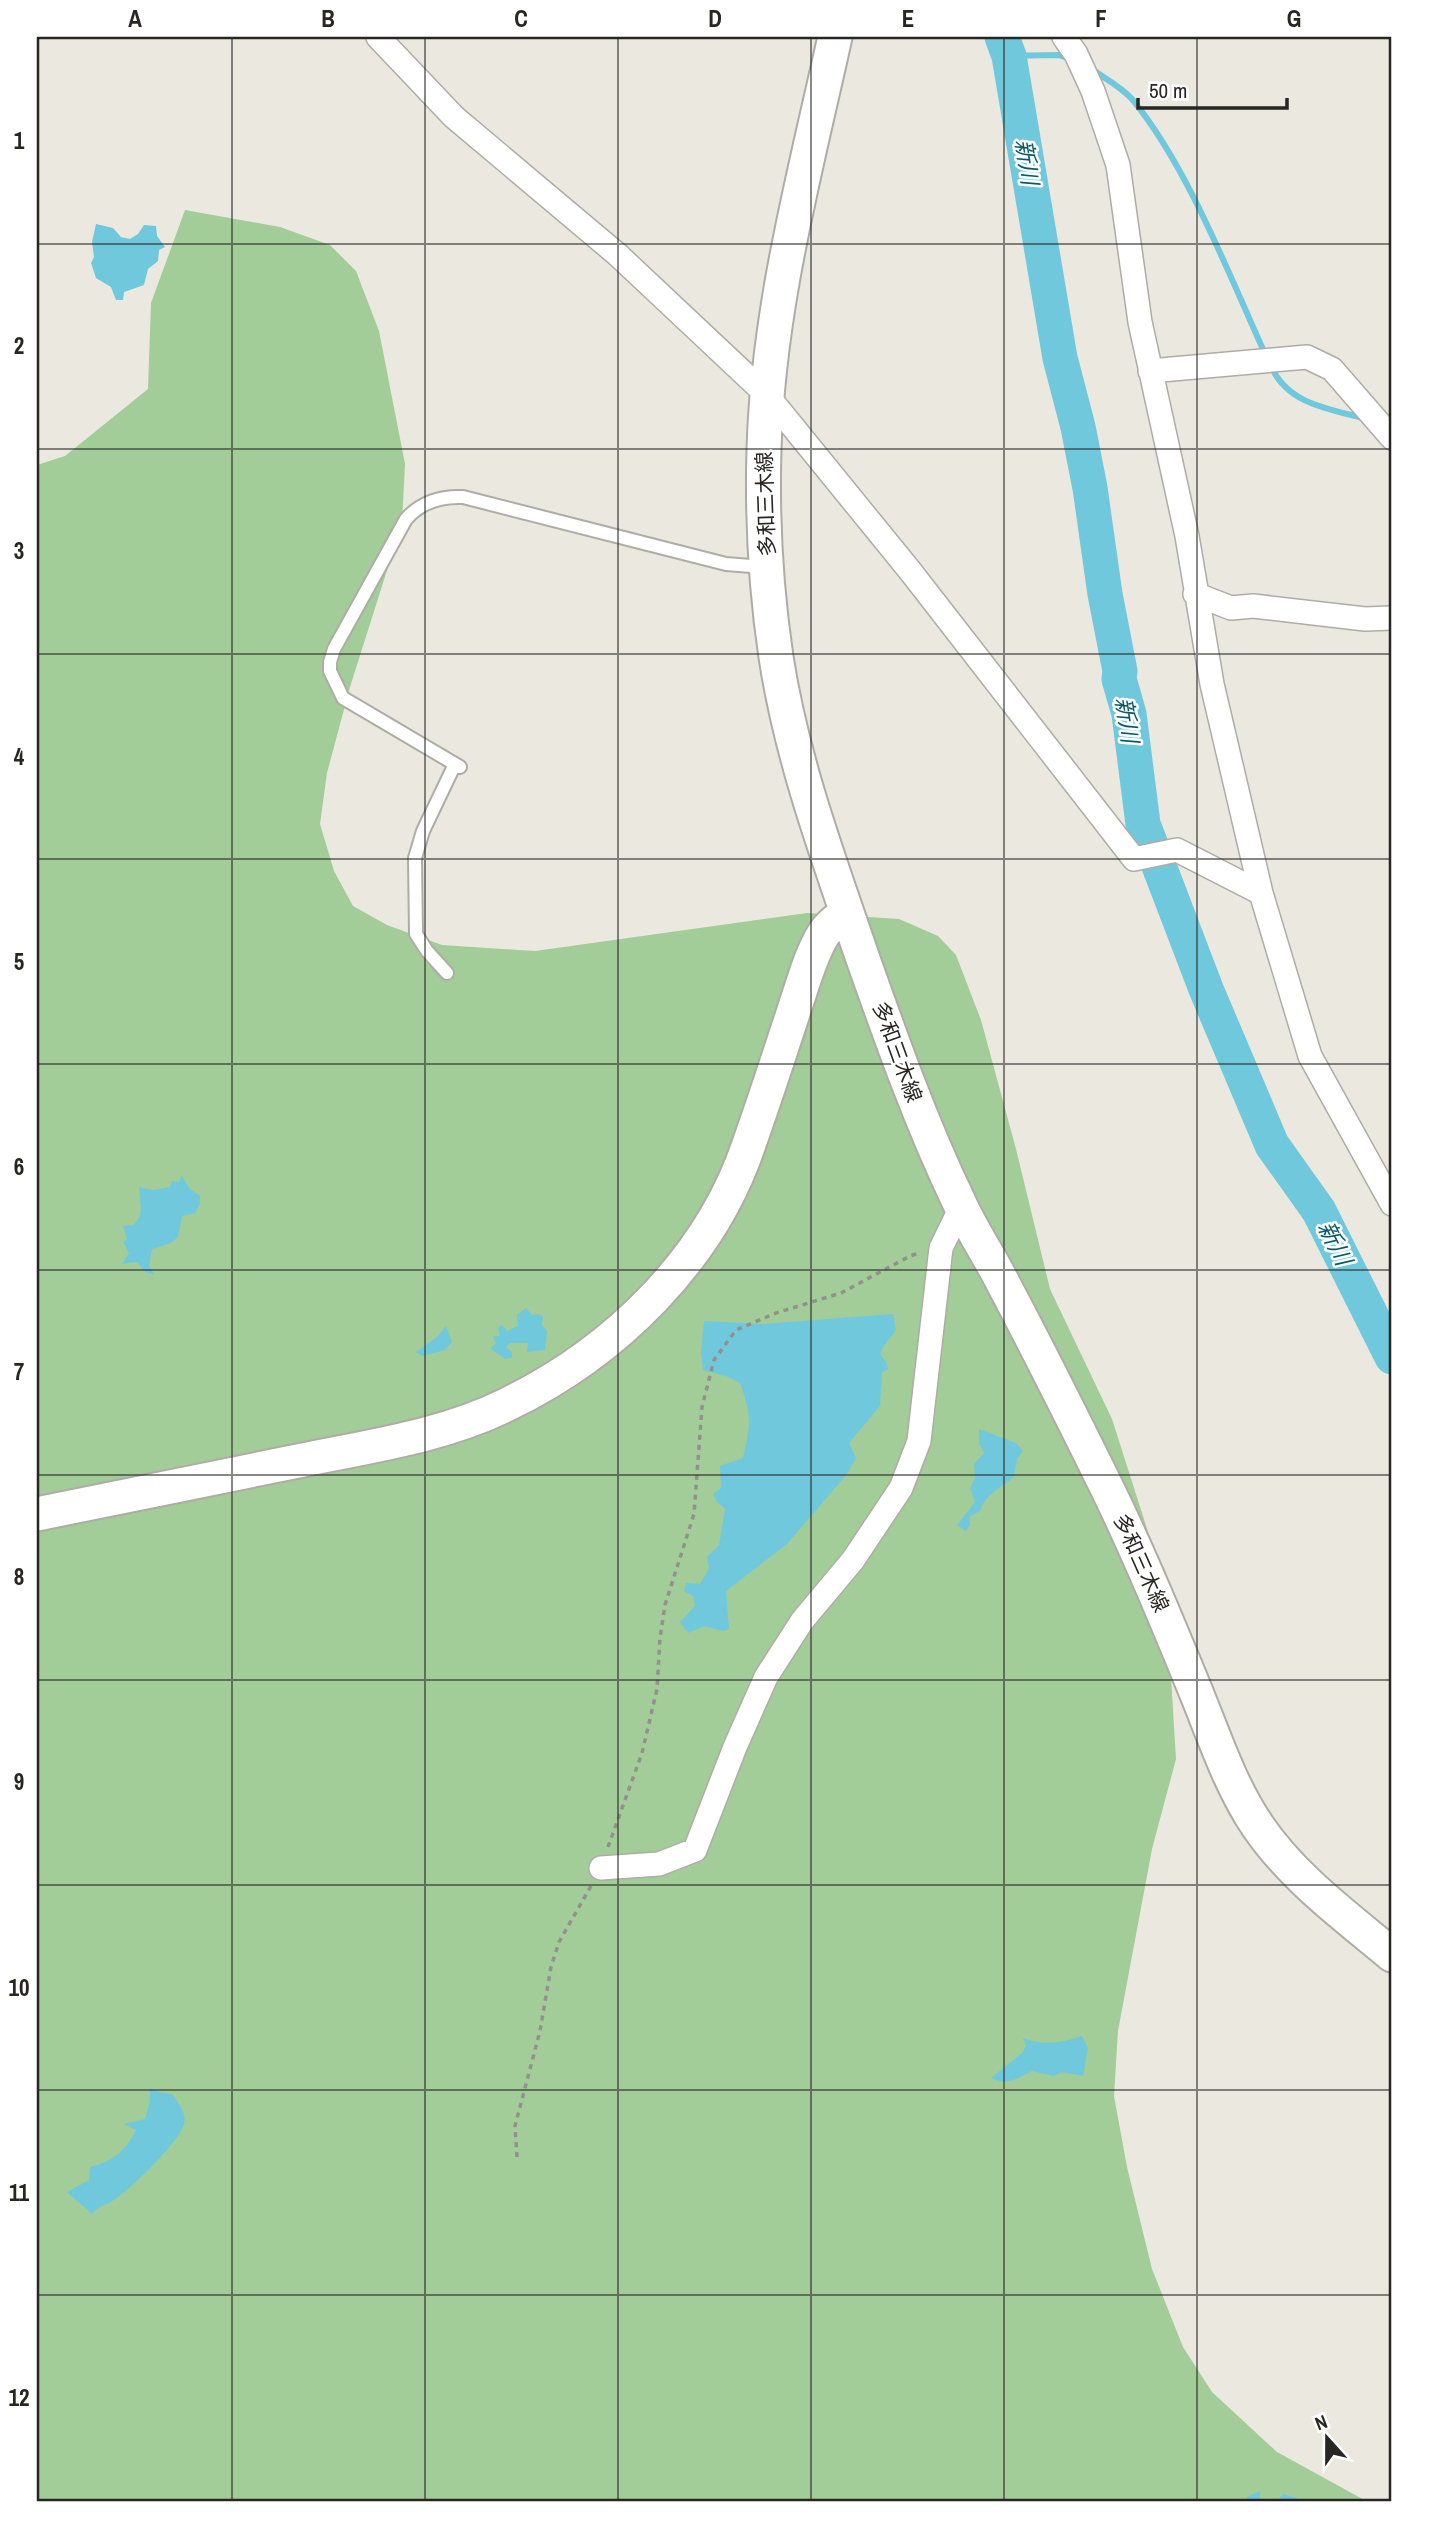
<svg xmlns="http://www.w3.org/2000/svg" width="1429" height="2539" font-family="'Archivo Narrow','Noto Sans JP',sans-serif">
<style>
.green{fill:#a2cd99}
.water{fill:#6fc8dc}
.lines{fill:none;stroke-linecap:round;stroke-linejoin:round}
.stream{stroke:#6fc8dc;stroke-width:6}
.river{stroke:#6fc8dc;stroke-width:35}
.lane-casing{stroke:#afaca5;stroke-width:16}
.street-casing{stroke:#afaca5;stroke-width:26}
.secondary-casing{stroke:#afaca5;stroke-width:37}
.path{stroke:#93918b;stroke-width:3.5;stroke-dasharray:5 5;stroke-linecap:butt}
.lane{stroke:#fff;stroke-width:12}
.street{stroke:#fff;stroke-width:23}
.secondary{stroke:#fff;stroke-width:33}
.grid{fill:none;stroke:#272623;stroke-width:2;stroke-opacity:0.55}
.labels{text-anchor:middle;stroke-width:5;stroke-linejoin:round;paint-order:stroke}
.street-label{font-size:21px;fill:#272623;stroke:#fff}
.water-label{font-size:23px;font-style:italic;fill:#095967;stroke:#fff}
.neatline{fill:none;stroke:#272623;stroke-width:2.5}
.grid-label{font-size:23px;text-anchor:middle;font-weight:bold;fill:#272623}
</style>
<rect width="100%" height="100%" fill="#ebe8df"/>
<path class="green" d="M 185,210 L 280,227 L 330,245 L 356,271 L 379,331 L 405,464 L 402,523 L 350,687 L 327,773 L 320,824 L 334,871 L 353,906 L 387,925 L 442,945 L 535,951 L 807,913 L 899,919 L 938,936 L 956,955 L 981,1020 L 1016,1149 L 1050,1289 L 1112,1419 L 1157,1560 L 1170,1661 L 1176,1759 L 1152,1849 L 1118,2031 L 1114,2096 L 1127,2167 L 1152,2269 L 1183,2347 L 1212,2392 L 1277,2452 L 1368,2502 L 37,2502 L 37,465 L 65,456 L 148,389 L 151,303 Z"/>
<path class="water" d="M 96,224 L 113,228 L 121,237 L 130,239 L 138,234 L 144,225 L 156,226 L 157,236 L 165,247 L 159,250 L 158,261 L 148,269 L 144,285 L 124,292 L 123,300 L 116,300 L 111,287 L 96,278 L 91,263 L 94,257 L 92,242 Z
M 182,1175 L 189,1188 L 200,1196 L 200,1204 L 195,1213 L 182,1216 L 178,1237 L 171,1243 L 152,1249 L 149,1266 L 155,1275 L 145,1272 L 137,1262 L 122,1264 L 129,1253 L 123,1242 L 127,1239 L 123,1226 L 134,1225 L 140,1216 L 141,1208 L 139,1187 L 154,1190 L 170,1187 L 172,1181 L 179,1182 Z
M 526,1308 L 532,1315 L 538,1314 L 543,1317 L 542,1325 L 547,1331 L 545,1350 L 527,1352 L 528,1343 L 510,1343 L 506,1347 L 512,1352 L 512,1358 L 505,1359 L 490,1348 L 496,1344 L 493,1336 L 500,1336 L 498,1328 L 502,1325 L 507,1331 L 518,1326 L 517,1315 Z
M 893,1314 L 896,1330 C 890,1339 883,1344 880,1354 L 886,1362 L 888,1369 L 882,1372 L 880,1406 L 849,1443 L 856,1458 L 847,1474 L 787,1544 L 726,1591 L 729,1629 L 723,1631 L 704,1626 L 688,1633 L 680,1622 L 695,1606 L 693,1596 L 684,1591 L 686,1583 L 700,1584 L 709,1568 L 707,1557 L 719,1545 L 725,1509 L 717,1502 L 713,1494 L 721,1488 L 720,1466 L 743,1458 C 751,1423 752,1417 740,1383 L 726,1376 L 703,1370 L 701,1351 L 704,1321 L 762,1324 Z
M 446,1326 L 452,1342 L 445,1350 L 422,1356 L 416,1352 L 438,1336 Z
M 979,1429 L 1016,1443 L 1023,1451 L 1017,1459 L 1014,1477 C 1001,1487 985,1495 980,1511 L 970,1516 L 970,1525 L 966,1531 L 957,1525 L 975,1502 L 970,1488 L 975,1478 L 974,1464 L 984,1453 L 979,1443 Z
M 1082,2036 L 1088,2048 L 1083,2076 L 1062,2072 L 1054,2076 L 1032,2071 L 1014,2080 L 1003,2082 L 991,2078 L 1022,2053 L 1026,2046 L 1023,2038 C 1043,2046 1062,2043 1082,2036 Z
M 150,2088 L 159,2092 L 172,2094 C 178,2103 187,2112 184,2124 C 180,2141 131,2189 114,2200 C 106,2205 98,2206 92,2214 L 67,2192 L 89,2180 L 90,2167 C 113,2162 126,2150 136,2130 L 124,2124 L 145,2119 L 150,2101 Z
M 1260,2491 L 1260,2500 L 1267,2502 L 1277,2501 L 1283,2494 L 1297,2498 L 1298,2502 L 1246,2502 L 1247,2497 Z"/>
<g class="lines">
<path class="stream" d="M 1009,56 L 1058,55 L 1071,59
M 1093,70 C 1106,79 1121,87 1132,99 C 1188,167 1229,275 1266,356
M 1271,366 C 1288,405 1330,409 1367,419"/>
<path class="river" d="M 1002,37 L 1009,56 L 1060,358 L 1078,427 L 1090,488 L 1105,594 L 1120,671 L 1119,679 L 1129,714 L 1143,824 L 1206,989 L 1272,1145 L 1319,1211 L 1392,1357"/>
<g class="lane-casing">
<path id="lane" d="M 460,767 L 343,698 L 330,671 L 330,662 L 334,649 L 406,519 C 421,502 440,496 463,497 L 726,564 L 764,567
M 447,973 L 427,951 L 416,934 L 415,858 L 423,831 L 455,764"/>
</g>
<g class="street-casing">
<path id="street" d="M 378,37 L 454,117 L 618,255 L 767,395 L 911,572 L 1134,859 L 1177,850 L 1261,893
M 1064,37 L 1076,54 L 1093,91 L 1118,165 L 1140,322 L 1187,536 L 1212,684 L 1261,893 L 1310,1056 L 1392,1204
M 1150,371 L 1307,357 L 1332,369 L 1392,438
M 1195,594 L 1231,608 L 1253,606 L 1365,619 L 1392,618
M 601,1868 L 659,1864 L 695,1850 L 735,1747 L 766,1677 L 802,1621 L 853,1560 L 901,1488 L 919,1441 L 941,1248 L 961,1207"/>
</g>
<g class="secondary-casing">
<path id="secondary" d="M 835,37 C 805,173 768,308 764,449 C 762,517 766,590 776,657 C 792,761 829,860 863,959 C 892,1041 921,1123 959,1202 C 972,1231 990,1257 1004,1285 C 1040,1353 1074,1421 1108,1490 C 1140,1556 1168,1624 1196,1692 C 1214,1736 1230,1785 1257,1825 C 1292,1877 1344,1915 1392,1955
M 37,1514 C 125,1496 214,1478 303,1460 C 371,1446 443,1436 506,1405 C 614,1353 710,1260 749,1144 C 765,1099 780,1053 795,1007 C 803,984 810,956 823,935 C 829,925 838,919 847,913"/>
</g>
<path class="path" d="M 608,1847 L 642,1753 L 657,1689 L 660,1638 L 665,1605 L 694,1514 L 702,1407 L 714,1360 L 736,1330 L 776,1313 L 841,1293 L 910,1256 L 919,1253
M 517,2157 L 515,2126 L 540,2031 L 551,1967 L 559,1942 L 591,1886"/>
<use href="#lane" class="lane"/>
<use href="#street" class="street"/>
<use href="#secondary" class="secondary"/>
</g>
<path class="grid" d="M 232,37 L 232,2502M 425,37 L 425,2502M 618,37 L 618,2502M 811,37 L 811,2502M 1004,37 L 1004,2502M 1197,37 L 1197,2502M 37,244 L 1392,244M 37,449 L 1392,449M 37,654 L 1392,654M 37,859 L 1392,859M 37,1064 L 1392,1064M 37,1270 L 1392,1270M 37,1475 L 1392,1475M 37,1680 L 1392,1680M 37,1885 L 1392,1885M 37,2090 L 1392,2090M 37,2295 L 1392,2295"/>
<g class="labels">
<g class="street-label">
<text transform="translate(766 504) rotate(-92)" y="7">多和三木線</text>
<text transform="translate(897 1052) rotate(70)" y="7">多和三木線</text>
<text transform="translate(1141 1563) rotate(66)" y="7">多和三木線</text>
</g>
<g class="water-label">
<text transform="translate(1027 162) rotate(81)" y="8">新川</text>
<text transform="translate(1127 720) rotate(81)" y="8">新川</text>
<text transform="translate(1335 1243) rotate(63)" y="8">新川</text>
</g>
</g>
<rect width="1429" height="2539" fill="none" stroke="#ffffff" stroke-width="77"/>
<g transform="translate(1327 2438) rotate(339)" stroke="#ffffff" stroke-width="5" paint-order="stroke">
<path d="M0-5L12 26L0 18L-12 26Z" fill="#272623"/>
<text y="-10" font-size="19" font-weight="bold" text-anchor="middle" fill="#272623">N</text>
</g>
<path d="M1138 98v10h149v-10" fill="none" stroke="#272623" stroke-width="3.5"/>
<text x="1149" y="98" font-size="21" fill="#272623" stroke="#ffffff" stroke-width="5" paint-order="stroke">50 m</text>
<rect x="38" y="38" width="1352" height="2462" class="neatline"/>
<g class="grid-label">
<text x="135" y="27">A</text>
<text x="328" y="27">B</text>
<text x="521" y="27">C</text>
<text x="715" y="27">D</text>
<text x="908" y="27">E</text>
<text x="1101" y="27">F</text>
<text x="1294" y="27">G</text>
<text x="19" y="149">1</text>
<text x="19" y="354">2</text>
<text x="19" y="559">3</text>
<text x="19" y="765">4</text>
<text x="19" y="970">5</text>
<text x="19" y="1175">6</text>
<text x="19" y="1380">7</text>
<text x="19" y="1585">8</text>
<text x="19" y="1790">9</text>
<text x="19" y="1996">10</text>
<text x="19" y="2201">11</text>
<text x="19" y="2406">12</text>
</g>
</svg>
